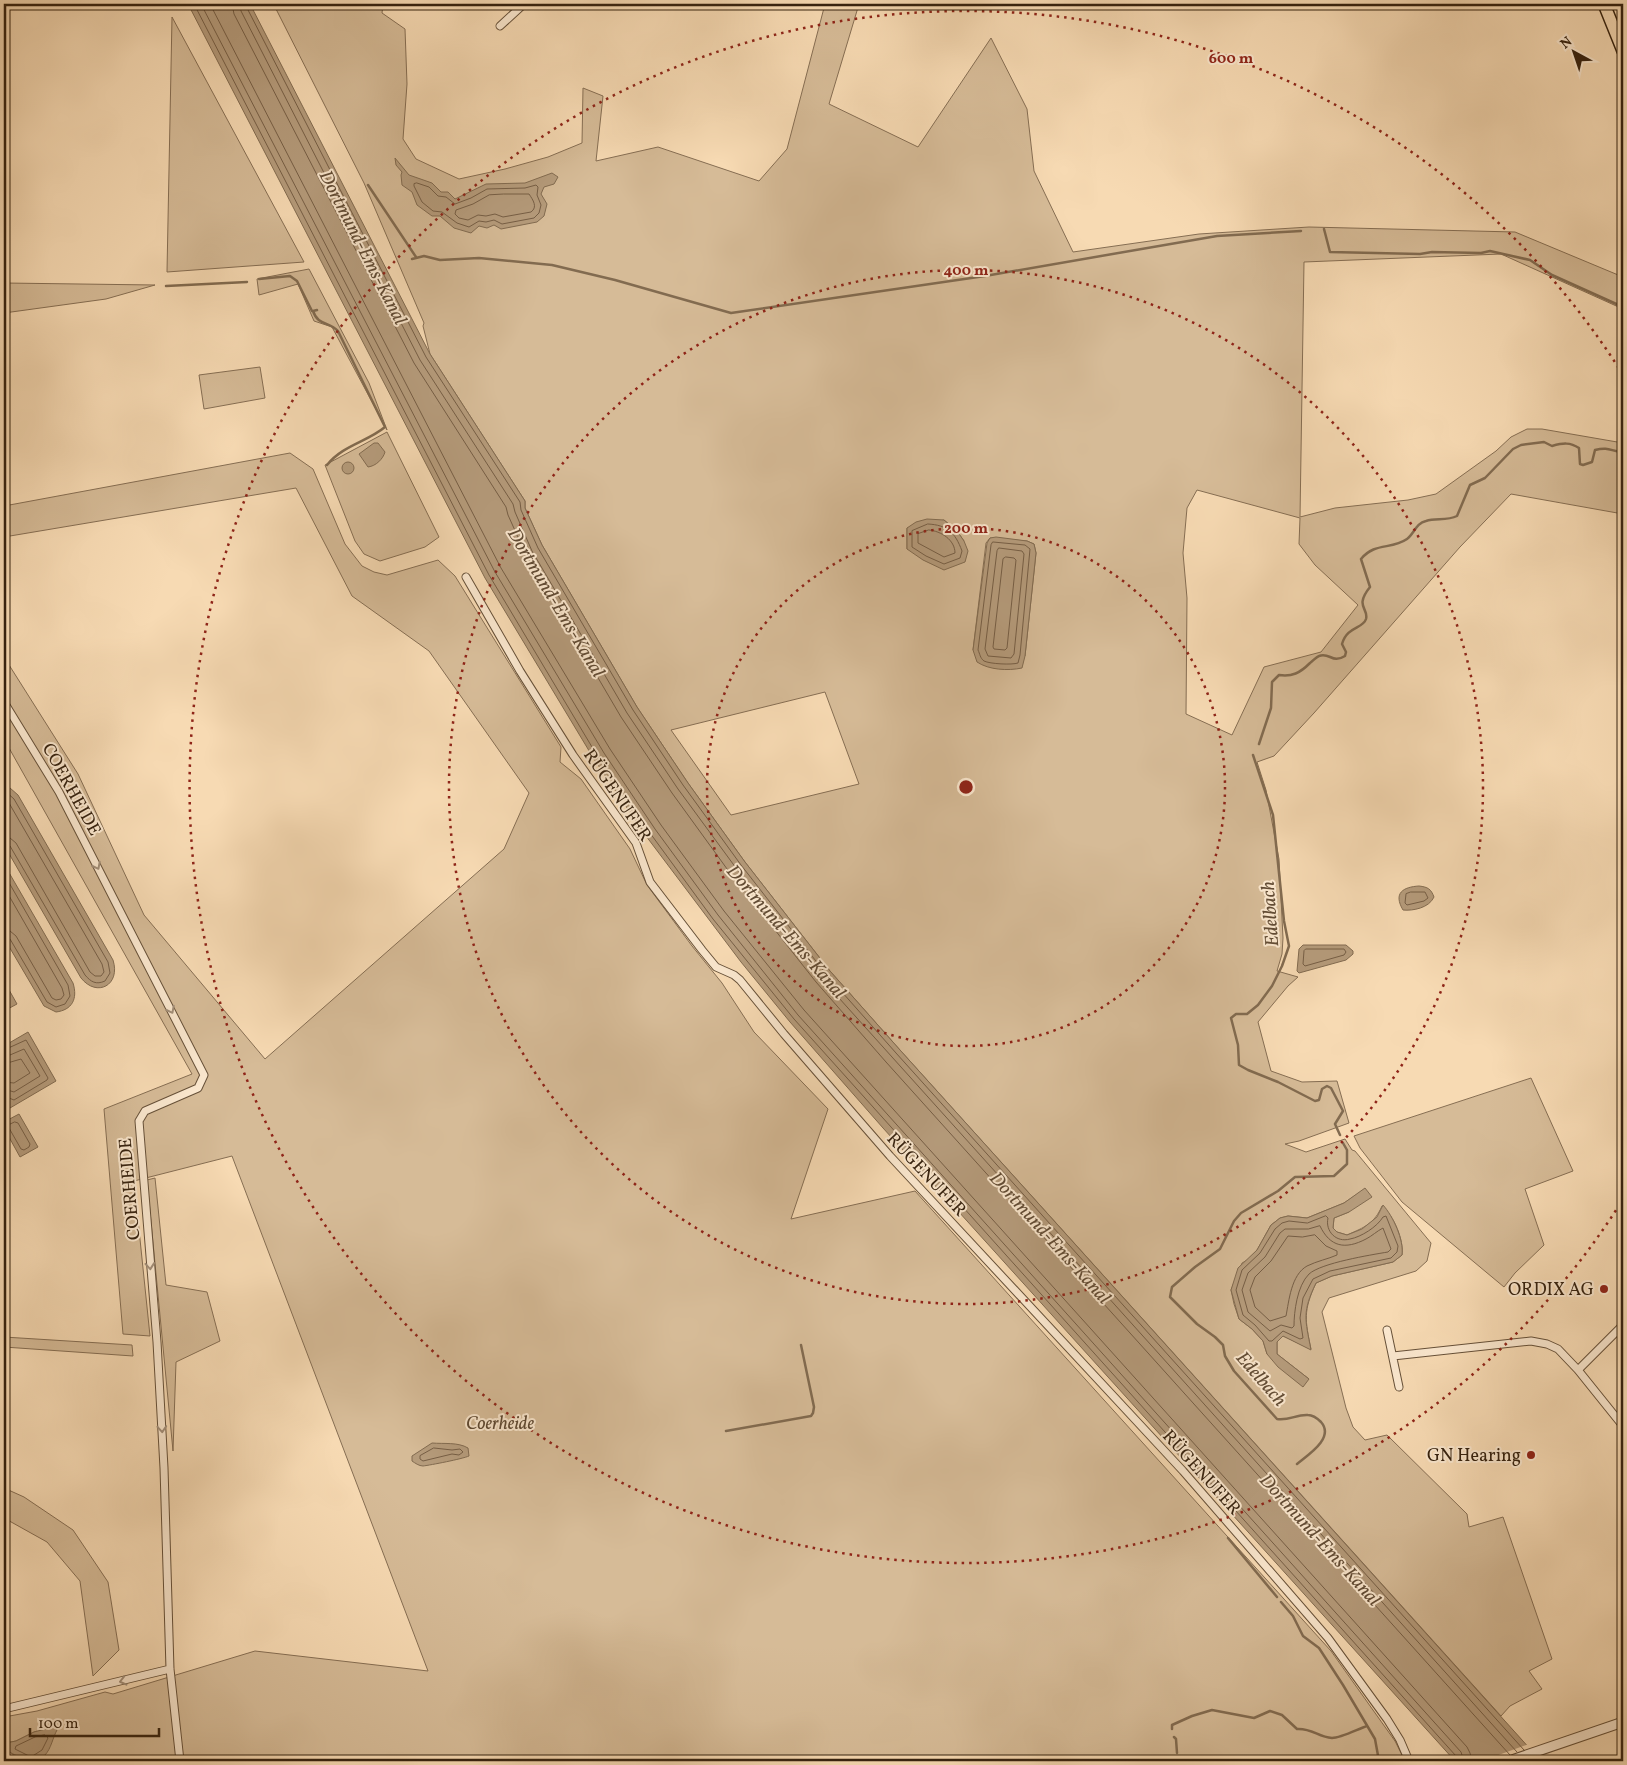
<svg xmlns="http://www.w3.org/2000/svg" width="1627" height="1765" font-family="Vollkorn,serif">
<style>
.green{fill:#d6bb97;stroke:#866e53;fill-rule:evenodd}
.water{fill:#b59b7b;stroke:#826b50}
.pier{fill:#f7dab3}
.lines{fill:none;stroke-linecap:round;stroke-linejoin:round}
.shore{stroke:#765e45;stroke-width:1}
.stream{stroke:#826b50;stroke-width:2.5}
.minor-casing{stroke:#665038;stroke-width:9}
.tertiary-casing{stroke:#665038;stroke-width:11}
.primary-casing{stroke:#36220f;stroke-width:14}
.minor{stroke:#fae7ce;stroke-width:7}
.tertiary{stroke:#fae7ce;stroke-width:9}
.primary{stroke:#f7dab3;stroke-width:11}
.oneway{stroke:#a28e78}
.ring{fill:none;stroke:#8f2418;stroke-width:2.5;stroke-dasharray:2.5 5}
.poi-dot{fill:#8f2418;stroke:#fae7ce;stroke-width:2}
.labels{text-anchor:middle;stroke-width:4;stroke-linejoin:round;paint-order:stroke}
.street-label{font-size:18px;fill:#36220f;stroke:#fae7ce}
.poi-label{font-size:18px;fill:#36220f;stroke:#fae7ce;text-anchor:end}
.park-label{font-size:18px;font-style:italic;fill:#5e4831;stroke:#fae7ce}
.water-label{font-size:19px;font-style:italic;fill:#624c35;stroke:#fae7ce}
.centre{fill:#8f2418;stroke:#fae7ce;stroke-width:2.5}
.ring-label{font-size:15px;text-anchor:middle;font-weight:bold;fill:#8f2418;stroke:#fae7ce;stroke-width:4;stroke-linejoin:round;paint-order:stroke}
</style>
<rect width="100%" height="100%" fill="#f7dab3"/>
<filter id="stains"><feTurbulence type="fractalNoise" baseFrequency=".004" numOctaves="4"/><feColorMatrix values="0 0 0 0 .2 0 0 0 0 .09 0 0 0 0 .02 0 0 0 .5 -.17"/></filter>
<radialGradient id="worn" r=".72"><stop offset=".6" stop-color="#630" stop-opacity="0"/><stop offset="1" stop-color="#630" stop-opacity=".3"/></radialGradient>
<path class="green" d="M 279,4 L 383,4 L 382,13 L 405,29 L 407,84 L 403,139 L 416,159 L 459,179 L 505,169 L 548,157 L 582,143 L 583,88 L 603,96 L 596,161 L 658,147 L 759,181 L 787,149 L 825,4 L 859,4 L 829,104 L 918,147 L 991,38 L 1027,109 L 1034,171 L 1073,252 L 1199,234 L 1309,227 L 1515,232 L 1623,277 L 1623,309 L 1501,254 L 1304,262 L 1300,517 L 1335,508 L 1408,500 L 1436,494 L 1496,451 L 1511,437 L 1527,429 L 1542,429 L 1623,443 L 1623,514 L 1511,494 L 1460,547 L 1314,713 L 1274,756 L 1257,762 L 1266,790 L 1279,859 L 1283,938 L 1282,954 L 1277,971 L 1298,977 L 1288,986 L 1258,1022 L 1271,1071 L 1302,1082 L 1337,1081 L 1349,1123 L 1299,1141 L 1285,1144 L 1306,1152 L 1345,1139 L 1352,1150 L 1355,1151 L 1431,1243 L 1427,1261 L 1416,1271 L 1329,1298 L 1322,1312 L 1346,1408 L 1353,1427 L 1365,1440 L 1387,1435 L 1467,1514 L 1469,1527 L 1503,1517 L 1552,1659 L 1529,1671 L 1542,1689 L 1510,1706 L 1501,1716 L 900,1050 L 830,971 L 745,862 L 688,783 L 637,707 L 542,545 L 525,508 L 525,501 L 430,354 L 423,326 L 424,323 L 364,183 L 275,7 ZM 1197,490 L 1300,518 L 1299,544 L 1315,565 L 1358,605 L 1321,652 L 1264,667 L 1232,735 L 1186,714 L 1187,598 L 1183,553 L 1187,508 ZM 944,520 L 957,531 L 964,541 L 907,549 L 907,528 ZM 990,538 L 1027,541 L 1034,544 L 1036,553 L 1025,656 L 973,650 L 986,543 ZM 825,692 L 859,784 L 731,815 L 671,730 ZM 1365,1189 L 1349,1212 L 1334,1218 L 1333,1228 L 1337,1232 L 1347,1235 C 1365,1227 1374,1224 1382,1206 C 1394,1216 1404,1240 1402,1255 L 1393,1262 L 1332,1276 L 1316,1283 C 1303,1311 1305,1320 1311,1349 L 1283,1336 L 1277,1342 L 1277,1354 L 1309,1379 L 1267,1354 L 1263,1341 L 1252,1329 L 1239,1319 L 1234,1304 L 1231,1290 L 1242,1263 L 1249,1259 L 1257,1250 L 1271,1225 L 1280,1218 L 1288,1216 L 1307,1218 L 1344,1203 Z
M 172,17 L 304,262 L 167,272 Z
M 309,269 L 369,383 L 387,430 L 332,327 L 314,321 L 298,284 L 259,295 L 257,279 Z
M 4,283 L 155,285 L 106,299 L 4,313 Z
M 260,367 L 265,398 L 204,409 L 199,375 Z
M 387,432 L 439,537 L 425,547 L 380,561 L 364,554 L 355,541 L 325,465 Z
M 290,453 L 313,469 L 345,544 L 362,566 L 374,572 L 387,575 L 438,560 L 455,576 L 561,747 L 560,762 L 581,779 L 630,849 L 647,885 L 692,946 L 722,983 L 754,1032 L 828,1109 L 791,1219 L 915,1191 L 1331,1651 L 1395,1741 L 1405,1761 L 4,1761 L 4,1717 L 37,1711 L 105,1692 L 113,1694 L 255,1651 L 428,1671 L 232,1156 L 134,1181 L 150,1336 L 123,1334 L 104,1109 L 192,1074 L 4,739 L 4,657 L 78,774 L 144,915 L 265,1059 L 504,849 L 529,793 L 429,651 L 352,596 L 296,488 L 4,537 L 4,506 ZM 53,1727 L 42,1757 C 29,1761 16,1759 6,1749 L 6,1743 L 16,1741 L 34,1732 Z
M 1531,1078 L 1573,1171 L 1525,1189 L 1544,1245 L 1515,1273 L 1504,1287 L 1402,1202 L 1360,1148 L 1354,1136 Z
M 155,1178 L 166,1285 L 207,1292 L 220,1341 L 176,1362 L 173,1451 L 147,1180 Z
M 4,1337 L 132,1345 L 133,1356 L 4,1347 Z
M 4,1488 L 24,1497 L 73,1530 L 108,1582 L 119,1650 L 93,1676 L 80,1581 L 47,1542 L 4,1518 Z"/>
<path class="water" d="M 188,4 L 250,4 L 430,354 L 525,501 L 525,508 L 542,545 L 637,707 L 688,783 L 745,862 L 830,971 L 900,1050 L 1541,1761 L 1455,1761 L 883,1128 L 790,1022 L 741,962 L 646,836 L 594,759 L 485,578 Z
M 395,158 L 409,175 L 432,183 L 441,192 L 448,192 L 455,199 L 486,184 L 525,183 L 552,173 L 558,177 L 554,184 L 544,187 L 541,194 L 547,204 L 544,216 L 537,222 L 501,229 L 494,225 L 487,228 L 479,226 L 471,233 L 454,228 L 440,216 L 432,216 L 417,205 L 412,192 L 402,185 L 401,175 L 402,172 L 396,165 Z
M 374,443 L 378,443 L 385,452 C 383,459 376,466 368,467 L 359,454 Z
M342 468a6 6 0 1 1 12 0a6 6 0 1 1-12 0Z
M 927,519 L 944,520 L 957,531 L 964,541 L 968,551 L 965,562 L 944,570 L 923,560 L 907,549 L 907,528 L 916,522 Z
M 996,537 L 1027,541 L 1034,544 L 1036,553 L 1025,656 L 1022,668 C 1008,671 989,670 977,662 L 973,650 L 987,543 L 990,538 Z
M 4,785 L 10,788 L 18,795 L 113,960 C 121,985 97,998 81,978 L 4,845 Z
M 4,864 L 73,983 C 78,999 72,1010 56,1012 L 44,1006 L 4,938 Z
M 1419,886 C 1428,887 1431,889 1434,897 C 1429,908 1413,911 1403,910 C 1393,893 1403,887 1419,886 Z
M 1303,945 L 1346,945 L 1353,951 L 1353,954 L 1346,960 L 1299,973 L 1297,971 L 1299,949 Z
M 4,981 L 17,1004 L 4,1011 Z
M 28,1032 L 56,1081 L 10,1108 L 4,1097 L 4,1046 Z
M 19,1114 L 38,1147 L 20,1157 L 4,1128 L 4,1122 Z
M 1365,1188 L 1372,1197 L 1349,1212 L 1334,1218 L 1333,1228 L 1337,1232 L 1347,1235 L 1362,1229 L 1377,1217 L 1383,1205 C 1393,1216 1404,1240 1402,1255 L 1393,1262 L 1332,1276 L 1316,1283 C 1302,1312 1305,1319 1311,1350 L 1283,1336 L 1277,1342 L 1277,1354 L 1309,1379 L 1303,1387 L 1278,1367 L 1267,1354 L 1263,1341 L 1252,1329 L 1239,1319 L 1231,1290 L 1238,1268 L 1257,1250 L 1271,1225 L 1275,1222 L 1280,1218 L 1288,1216 L 1307,1218 L 1344,1203 Z
M 432,1443 C 444,1444 458,1442 468,1448 L 469,1456 C 462,1459 431,1465 423,1466 C 419,1466 415,1463 412,1461 L 412,1456 Z
M 53,1727 L 57,1730 C 53,1737 51,1749 45,1755 C 35,1765 15,1757 6,1749 L 6,1743 L 16,1741 L 34,1732 Z"/>
<path class="pier" d="M 1529,1744 L 1542,1759 L 1536,1761 L 1482,1761 Z"/>
<g class="lines">
<path class="shore" d="M 194,4 L 489,575 L 598,757 L 650,833 L 713,919 L 794,1019 L 1456,1756 L 1458,1761
M 201,4 L 495,572 L 604,753 L 655,829 L 718,915 L 798,1015 L 1461,1752 L 1464,1761
M 210,4 L 501,568 L 610,749 L 661,825 L 724,911 L 804,1010 L 1467,1747 L 1470,1753 L 1472,1761
M 232,4 L 234,14 L 414,363 L 506,507 L 508,515 L 526,555 L 621,717 L 672,793 L 730,873 L 816,982 L 886,1062 L 1510,1755
M 240,4 L 241,11 L 420,360 L 513,504 L 515,512 L 532,551 L 627,713 L 678,789 L 736,868 L 821,978 L 892,1057 L 1517,1752
M 246,4 L 247,8 L 426,357 L 520,502 L 521,510 L 538,548 L 633,710 L 683,785 L 741,865 L 826,974 L 896,1053 L 1524,1750
M 417,183 L 429,187 L 438,196 L 446,197 L 455,204 L 471,198 L 487,189 L 525,188 L 536,185 L 538,187 L 537,195 L 541,205 L 539,213 L 534,218 L 502,224 L 494,220 L 486,222 L 479,221 L 469,227 L 457,223 L 442,212 L 433,211 L 422,202 L 414,186 L 414,184 Z
M 504,194 L 529,194 C 533,200 538,207 531,212 L 503,217 L 495,214 L 486,216 L 478,215 L 468,220 L 459,218 L 455,214 L 456,210 L 473,204 L 489,195 Z
M 928,524 C 947,525 955,532 962,551 L 960,558 L 944,564 L 926,556 L 912,547 L 912,531 Z
M 929,530 C 941,531 955,540 955,553 L 944,557 L 918,543 L 918,534 Z
M 993,542 L 1025,545 L 1030,549 L 1020,655 L 1018,663 C 1012,665 990,664 984,661 C 980,658 980,654 978,650 L 991,545 Z
M 999,548 L 1022,551 L 1024,554 L 1014,654 L 1011,658 L 988,656 L 985,649 L 997,551 Z
M 1006,557 L 1014,558 L 1016,560 L 1007,648 L 1005,650 L 994,649 L 993,647 L 1003,559 Z
M 4,790 L 14,799 L 108,962 L 110,973 L 105,981 C 96,985 91,982 85,975 L 10,846 L 4,843
M 4,797 L 9,803 L 102,964 L 104,972 L 101,976 L 95,976 L 90,972 L 16,843 L 10,838 L 4,837
M 4,874 L 68,985 L 70,996 L 65,1004 L 56,1007 L 47,1002 L 10,939 L 4,937
M 4,887 L 62,988 L 64,995 L 61,999 L 56,1000 L 52,998 L 16,936 L 10,931 L 4,930
M 1411,892 L 1425,892 L 1428,898 L 1424,901 L 1407,905 L 1405,903 L 1406,894 Z
M 1306,949 L 1344,949 L 1346,952 L 1344,955 L 1305,966 L 1303,964 L 1304,951 Z
M 4,1050 L 26,1040 L 48,1078 L 47,1080 L 14,1100 L 4,1096
M 4,1056 L 10,1055 L 24,1049 L 40,1076 L 14,1092 L 4,1089
M 4,1064 L 21,1059 L 30,1073 L 14,1083 L 4,1082
M 15,1122 L 18,1123 L 30,1144 L 29,1147 L 24,1150 L 21,1149 L 9,1128 L 9,1125 Z
M 1326,1216 L 1328,1218 C 1325,1231 1336,1243 1350,1239 C 1361,1237 1377,1227 1383,1217 L 1386,1216 L 1398,1246 L 1397,1252 L 1391,1258 L 1330,1271 L 1313,1279 L 1303,1298 L 1300,1318 L 1303,1338 L 1300,1339 L 1283,1331 L 1272,1341 L 1269,1341 L 1255,1325 L 1243,1315 L 1236,1290 L 1242,1270 L 1260,1253 L 1275,1229 L 1282,1223 L 1289,1221 L 1307,1223 Z
M 1320,1226 C 1330,1247 1345,1250 1366,1239 C 1372,1236 1377,1231 1383,1228 L 1391,1249 L 1388,1252 C 1370,1255 1321,1263 1309,1274 C 1297,1286 1294,1312 1294,1326 L 1292,1328 L 1281,1325 L 1270,1331 L 1248,1312 L 1242,1290 L 1248,1273 L 1265,1257 L 1280,1233 L 1285,1229 L 1308,1229 Z
M 1315,1235 L 1326,1246 L 1337,1251 L 1337,1255 C 1328,1259 1317,1261 1307,1266 C 1291,1275 1289,1301 1286,1316 L 1270,1321 L 1255,1307 L 1250,1290 L 1255,1277 L 1271,1261 L 1288,1236 L 1302,1237 Z
M 434,1448 L 452,1450 L 460,1449 L 463,1452 L 459,1455 L 452,1454 L 423,1461 L 420,1459 L 420,1456 Z
M 45,1735 L 48,1738 L 42,1750 L 31,1757 L 15,1749 L 16,1746 L 35,1737 Z"/>
<path class="stream" d="M 368,185 L 416,257
M 1324,229 L 1330,252 L 1420,254 L 1432,252 L 1481,253 L 1490,251 L 1530,260 L 1552,275 L 1623,307
M 412,259 L 424,256 L 440,260 L 479,258 L 552,265 L 615,280 L 731,313 L 985,276 L 1217,236 L 1301,231
M 259,279 L 290,276 L 297,281 L 312,311
M 166,286 L 247,282
M 317,310 L 313,311 C 318,326 329,321 338,331 L 385,427 C 367,442 343,445 327,465
M 1259,744 L 1271,708 L 1272,682 L 1279,675 C 1292,677 1300,673 1310,663 C 1313,661 1316,657 1319,656 C 1330,652 1332,664 1345,656 L 1346,652 L 1342,644 C 1347,626 1363,629 1366,619 C 1369,608 1354,607 1370,587 L 1361,559 C 1375,542 1391,550 1407,539 C 1414,534 1416,523 1426,521 C 1436,518 1447,521 1457,516 L 1470,485 L 1485,478 L 1513,449 L 1521,445 L 1544,442 L 1552,446 C 1563,443 1570,442 1579,448 L 1580,464 L 1583,465 L 1592,462 L 1595,450 C 1610,446 1611,452 1623,452
M 1253,755 L 1273,815 L 1284,921 L 1289,946 L 1282,966 L 1272,986 L 1258,1005 L 1247,1014 L 1236,1014 L 1231,1018 L 1238,1045 L 1239,1065 L 1248,1070 L 1278,1082 L 1315,1101 L 1319,1100 L 1322,1089 L 1327,1086 L 1331,1088 L 1343,1111 L 1335,1124 L 1340,1135
M 726,1431 L 811,1416 L 813,1413 L 814,1407 L 801,1345
M 1297,1464 C 1308,1455 1335,1438 1321,1422 C 1318,1419 1313,1415 1308,1415 C 1297,1414 1289,1421 1277,1419 L 1234,1371 L 1225,1356 L 1223,1345 L 1215,1337 L 1197,1324 L 1170,1297 L 1172,1287 L 1195,1267 L 1220,1249 L 1234,1221 L 1241,1213 L 1278,1191 L 1295,1177 L 1334,1176 L 1347,1164 L 1347,1150 L 1343,1143
M 1228,1538 L 1277,1597
M 1281,1602 L 1293,1616 L 1303,1636 L 1319,1648 L 1343,1685 L 1375,1739 L 1379,1761
M 1172,1729 L 1172,1725 L 1192,1716 L 1212,1710 L 1254,1718 L 1270,1711 L 1282,1715 L 1297,1729 C 1312,1728 1318,1737 1332,1738 C 1341,1738 1358,1729 1367,1726
M 1174,1737 L 1176,1739 L 1177,1753"/>
<g class="minor-casing">
<path id="minor" d="M 500,26 L 524,4
M 466,577 L 520,671 L 573,755 L 636,843 L 650,882 L 702,950 L 716,967 L 734,975 L 740,980 L 784,1034 L 890,1156 L 1183,1471 L 1328,1638 L 1387,1719 L 1400,1740 L 1409,1761
M 4,702 L 59,792 L 204,1075 L 198,1088 L 145,1111 L 139,1121 L 157,1342 L 164,1468 L 170,1669 L 180,1761
M 1387,1330 L 1399,1387
M 1393,1356 L 1531,1341 L 1547,1344 L 1558,1349 L 1578,1370 L 1623,1426
M 1578,1370 L 1623,1325
M 4,1709 L 170,1669"/>
</g>
<g class="tertiary-casing">
<path id="tertiary" d="M 1509,1761 L 1623,1722"/>
</g>
<g class="primary-casing">
<path id="primary" d="M 1604,4 L 1623,51"/>
</g>
<use href="#minor" class="minor"/>
<use href="#tertiary" class="tertiary"/>
<use href="#primary" class="primary"/>
</g>
<defs><path id="oneway-chevron" d="M-2-3.5L2.5 0L-2 3.5" fill="none" stroke-width="1.6" stroke-linecap="round" stroke-linejoin="round" transform="scale(1.25)"/></defs>
<g class="oneway">
<use href="#oneway-chevron" transform="translate(97 866) rotate(63)"/>
<use href="#oneway-chevron" transform="translate(171 1010) rotate(63)"/>
<use href="#oneway-chevron" transform="translate(150 1266) rotate(85)"/>
<use href="#oneway-chevron" transform="translate(162 1429) rotate(86)"/>
<use href="#oneway-chevron" transform="translate(123 1681) rotate(166)"/>
</g>
<g class="ring">
<circle cx="966" cy="787" r="259"/>
<circle cx="966" cy="787" r="517"/>
<path d="M1620 1204A776 776 0 1 1 1620 370"/>
</g>
<g class="poi-dot">
<circle cx="1604" cy="1289" r="5"/>
<circle cx="1531" cy="1455" r="5"/>
</g>
<g class="labels">
<g class="street-label">
<text transform="translate(72 789) rotate(61)" y="6">COERHEIDE</text>
<text transform="translate(618 795) rotate(56)" y="6">RÜGENUFER</text>
<text transform="translate(927 1174) rotate(47)" y="6">RÜGENUFER</text>
<text transform="translate(129 1189) rotate(-95)" y="6">COERHEIDE</text>
<text transform="translate(1202 1472) rotate(48)" y="6">RÜGENUFER</text>
</g>
<g class="poi-label">
<text x="1594" y="1295">ORDIX AG</text>
<text x="1521" y="1461">GN Hearing</text>
</g>
<g class="park-label">
<text x="500" y="1429">Coerheide</text>
</g>
<g class="water-label">
<text transform="translate(364 247) rotate(63)" y="7">Dortmund-Ems-Kanal</text>
<text transform="translate(557 602) rotate(59)" y="7">Dortmund-Ems-Kanal</text>
<text transform="translate(1269 914) rotate(-94)" y="7">Edelbach</text>
<text transform="translate(787 931) rotate(49)" y="7">Dortmund-Ems-Kanal</text>
<text transform="translate(1051 1237) rotate(48)" y="7">Dortmund-Ems-Kanal</text>
<text transform="translate(1262 1378) rotate(49)" y="7">Edelbach</text>
<text transform="translate(1321 1539) rotate(48)" y="7">Dortmund-Ems-Kanal</text>
</g>
</g>
<circle cx="966" cy="787" r="8" class="centre"/>
<g class="ring-label">
<text x="1231" y="63">600 m</text>
<text x="966" y="275">400 m</text>
<text x="966" y="533">200 m</text>
</g>
<rect width="1627" height="1765" fill="none" stroke="#f7dab3" stroke-width="20"/>
<rect x="5" y="5" width="1617" height="1755" fill="none" stroke="#36220f" stroke-width="2.5"/>
<rect x="10" y="10" width="1607" height="1745" fill="none" stroke="#36220f"/>
<g transform="translate(1574 52) rotate(320)" stroke="#fae7ce" stroke-width="4" paint-order="stroke">
<path d="M0-4L9 19L0 12L-9 19Z" fill="#36220f"/>
<text y="-8" font-size="14" font-weight="bold" text-anchor="middle" fill="#36220f">N</text>
</g>
<path d="M30 1728v8h129v-8" fill="none" stroke="#36220f" stroke-width="2.5"/>
<text x="38" y="1728" font-size="15" fill="#36220f" stroke="#fae7ce" stroke-width="4" paint-order="stroke">100 m</text>
<rect width="100%" height="100%" filter="url(#stains)"/>
<rect width="100%" height="100%" fill="url(#worn)"/>
</svg>
